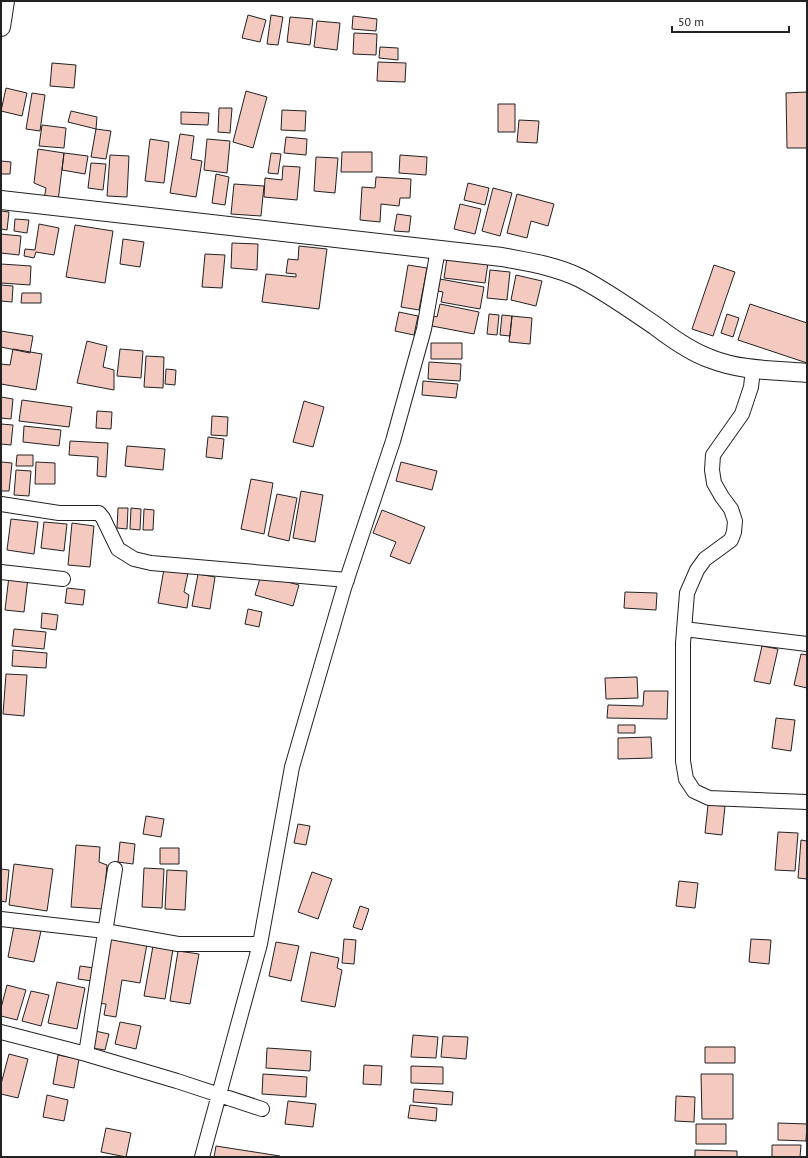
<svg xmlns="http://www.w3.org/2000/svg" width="808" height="1158" font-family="'PT Sans',sans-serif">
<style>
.building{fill:#f3c9c0;stroke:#222}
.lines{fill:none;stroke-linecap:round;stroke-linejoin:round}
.minor-casing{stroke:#222;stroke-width:16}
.tertiary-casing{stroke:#222;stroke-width:20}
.minor{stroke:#fff;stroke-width:14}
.tertiary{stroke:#fff;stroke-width:18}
</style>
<rect width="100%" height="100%" fill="#fff"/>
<path class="building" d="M 248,15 L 266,20 L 260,42 L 242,38 Z
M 271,15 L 283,17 L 278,45 L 267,44 Z
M 353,16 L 377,19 L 376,31 L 352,29 Z
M 290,17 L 313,19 L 310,45 L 287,42 Z
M 317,21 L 340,23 L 337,50 L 314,47 Z
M 354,33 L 377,34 L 376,55 L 353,54 Z
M 380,47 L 398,48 L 398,60 L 379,58 Z
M 378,62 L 406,63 L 405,82 L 377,81 Z
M 52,63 L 76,65 L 74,88 L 50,86 Z
M 6,88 L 27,93 L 22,116 L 1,111 Z
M 246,91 L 267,97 L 253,148 L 233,142 Z
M 807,92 L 807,148 L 787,148 L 786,93 Z
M 32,93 L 45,95 L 40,131 L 26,129 Z
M 498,104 L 515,104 L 515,132 L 498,132 Z
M 219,108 L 232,108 L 230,133 L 218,132 Z
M 282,110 L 306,111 L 305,131 L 281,130 Z
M 71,111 L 97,117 L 96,129 L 68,122 Z
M 181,112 L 209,113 L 208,125 L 181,124 Z
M 519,120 L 539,121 L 537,143 L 517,142 Z
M 42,125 L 66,128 L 64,148 L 39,146 Z
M 96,129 L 111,131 L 106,159 L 91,157 Z
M 180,134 L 194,136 L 191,159 L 202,161 L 196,197 L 170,193 Z
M 286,137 L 307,139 L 306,155 L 284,153 Z
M 150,139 L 169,142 L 164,183 L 145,181 Z
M 207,139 L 230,141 L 227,173 L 204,170 Z
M 38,149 L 64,153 L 58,201 L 44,199 L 46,188 L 34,183 Z
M 342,152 L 372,152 L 372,172 L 341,172 Z
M 64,153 L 88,156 L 85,174 L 62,170 Z
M 271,153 L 281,154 L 278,174 L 268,173 Z
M 110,155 L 129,156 L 127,197 L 107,196 Z
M 400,155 L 427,157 L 426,175 L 399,173 Z
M 316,157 L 338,158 L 335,193 L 314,191 Z
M 1,161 L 11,162 L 10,174 L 1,174 Z
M 91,163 L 106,164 L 103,190 L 88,188 Z
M 283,166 L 300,167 L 297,200 L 264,197 L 265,178 L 282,180 Z
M 216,174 L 229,177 L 225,205 L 212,203 Z
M 376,177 L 411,179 L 410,198 L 400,198 L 399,206 L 381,204 L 380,222 L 360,220 L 362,187 L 375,188 Z
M 468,183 L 489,188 L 485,205 L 464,200 Z
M 234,184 L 264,186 L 261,216 L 231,214 Z
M 493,188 L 512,193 L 500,236 L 482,231 Z
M 517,194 L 554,204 L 548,226 L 531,221 L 527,238 L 507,233 Z
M 460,204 L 481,209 L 475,234 L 454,229 Z
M 1,211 L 9,212 L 7,230 L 1,229 Z
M 397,214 L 411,216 L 409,232 L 394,231 Z
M 15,219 L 29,220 L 27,233 L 14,231 Z
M 39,224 L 59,228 L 54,255 L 36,252 L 34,258 L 24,256 L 25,249 L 35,250 Z
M 75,225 L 113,231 L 105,283 L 66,277 Z
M 1,234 L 21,236 L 19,255 L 1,253 Z
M 123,239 L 144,242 L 140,267 L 120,264 Z
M 232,243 L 258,244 L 257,270 L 231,268 Z
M 299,246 L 327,249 L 319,309 L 262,302 L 266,274 L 296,277 L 296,274 L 286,273 L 288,259 L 298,260 Z
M 205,254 L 225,255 L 222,288 L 202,287 Z
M 447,258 L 488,263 L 485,283 L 444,278 Z
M 1,264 L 31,266 L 30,285 L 1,283 Z
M 408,265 L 427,268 L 419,310 L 401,307 Z
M 714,265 L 735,272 L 713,336 L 692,329 Z
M 490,270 L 510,272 L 507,300 L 487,298 Z
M 516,275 L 542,281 L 536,306 L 511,300 Z
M 440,279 L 484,287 L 480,309 L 441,302 L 443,292 L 438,291 Z
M 1,285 L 13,286 L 12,302 L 1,301 Z
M 22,293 L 41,293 L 41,303 L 21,303 Z
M 440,304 L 479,312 L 474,334 L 432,326 L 434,316 L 437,317 Z
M 750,304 L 807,323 L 807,363 L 738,340 Z
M 399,312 L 418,316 L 414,335 L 395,331 Z
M 489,314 L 499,315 L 497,335 L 487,334 Z
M 727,314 L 739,318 L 733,337 L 721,333 Z
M 502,315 L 512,316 L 510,336 L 500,335 Z
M 512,316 L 532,318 L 530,344 L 509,342 Z
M 1,331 L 33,336 L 30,353 L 1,347 Z
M 87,341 L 107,346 L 103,367 L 114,370 L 114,390 L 77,383 Z
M 431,343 L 462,343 L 462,359 L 431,359 Z
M 13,349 L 42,354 L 36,390 L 1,384 L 1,364 L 10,365 Z
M 120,349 L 143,351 L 141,378 L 117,376 Z
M 146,356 L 164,357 L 163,388 L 144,387 Z
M 429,362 L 461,364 L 460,381 L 428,379 Z
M 166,369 L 176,370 L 175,385 L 165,384 Z
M 423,381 L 458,384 L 456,398 L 422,395 Z
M 1,397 L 13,399 L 11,419 L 1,418 Z
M 22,400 L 72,407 L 69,427 L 19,421 Z
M 304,401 L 324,407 L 313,447 L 293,442 Z
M 97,411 L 112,412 L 111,429 L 96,428 Z
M 212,416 L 228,417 L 227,436 L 211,435 Z
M 1,424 L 13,425 L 11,445 L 1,444 Z
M 24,426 L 61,430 L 59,446 L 23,442 Z
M 208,437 L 224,439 L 222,459 L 206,457 Z
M 70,441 L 108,443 L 106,477 L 97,476 L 98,457 L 69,455 Z
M 127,446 L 165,449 L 163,470 L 125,466 Z
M 17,455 L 33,455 L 33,466 L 16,466 Z
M 1,462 L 12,463 L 9,491 L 1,491 Z
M 36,462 L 55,463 L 55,484 L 35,484 Z
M 401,462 L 437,471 L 432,490 L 396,481 Z
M 16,470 L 31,471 L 29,496 L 14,495 Z
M 251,479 L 273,483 L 264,534 L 241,529 Z
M 301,491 L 323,495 L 315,542 L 293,538 Z
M 277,494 L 297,498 L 289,541 L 268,536 Z
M 118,508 L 128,508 L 127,529 L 117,528 Z
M 131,508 L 141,509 L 140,530 L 130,529 Z
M 144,509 L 154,510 L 153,530 L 143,530 Z
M 382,510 L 425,527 L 410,564 L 390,556 L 396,542 L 373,533 Z
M 11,519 L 38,522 L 34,554 L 7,550 Z
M 44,522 L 67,524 L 64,551 L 41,548 Z
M 72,523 L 94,526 L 90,567 L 68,565 Z
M 164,569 L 188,573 L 184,592 L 189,595 L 187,608 L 158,603 Z
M 198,574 L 215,577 L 210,609 L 192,606 Z
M 261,575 L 299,585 L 293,606 L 255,595 Z
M 9,576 L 28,578 L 24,612 L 5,610 Z
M 67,588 L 85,590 L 83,605 L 65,603 Z
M 625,592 L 657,593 L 656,610 L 624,608 Z
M 248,609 L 262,612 L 259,627 L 245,624 Z
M 42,613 L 58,615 L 56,630 L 41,628 Z
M 14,629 L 46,632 L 44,649 L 12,646 Z
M 762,646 L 778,649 L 770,684 L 754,681 Z
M 13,650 L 47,653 L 46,668 L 12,666 Z
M 801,654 L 807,655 L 807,688 L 794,685 Z
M 6,674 L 27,675 L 24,716 L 3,714 Z
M 637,677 L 638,698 L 606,699 L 605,678 Z
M 644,691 L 668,691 L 667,719 L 607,718 L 608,705 L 643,706 Z
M 776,718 L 795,720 L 791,751 L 772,748 Z
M 618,725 L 635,725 L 635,733 L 618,733 Z
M 651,737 L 652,758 L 618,759 L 618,738 Z
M 708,805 L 725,806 L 722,835 L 705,833 Z
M 146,816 L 164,819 L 161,837 L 143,834 Z
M 298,824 L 310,826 L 306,845 L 294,843 Z
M 778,832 L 798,833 L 795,871 L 775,870 Z
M 801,840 L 807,841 L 807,879 L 798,878 Z
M 120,842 L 135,844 L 133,864 L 118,862 Z
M 76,845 L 100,847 L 99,862 L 107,865 L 103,909 L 71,907 Z
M 160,848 L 179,848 L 179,864 L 160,864 Z
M 14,864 L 53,869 L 47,911 L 9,905 Z
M 144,868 L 164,869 L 162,908 L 142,907 Z
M 1,869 L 9,870 L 6,902 L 1,901 Z
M 167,870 L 187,871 L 185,910 L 165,909 Z
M 312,872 L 332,879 L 318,919 L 298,912 Z
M 679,881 L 698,883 L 695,908 L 676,906 Z
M 360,906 L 369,909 L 362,930 L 353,927 Z
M 14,926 L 41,931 L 34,962 L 8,957 Z
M 108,938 L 147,944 L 140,983 L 122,980 L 116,1017 L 104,1015 L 106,1004 L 98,1003 Z
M 344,939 L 356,940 L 354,964 L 342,963 Z
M 751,939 L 771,940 L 769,964 L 749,962 Z
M 276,942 L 299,946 L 291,981 L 269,976 Z
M 153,946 L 173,949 L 165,999 L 144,996 Z
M 178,951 L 199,954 L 190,1004 L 170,1001 Z
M 311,952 L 339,958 L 337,968 L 342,970 L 335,1007 L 301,1001 Z
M 80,966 L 94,968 L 92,981 L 78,979 Z
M 57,982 L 85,988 L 77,1029 L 48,1023 Z
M 7,985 L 26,990 L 17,1020 L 1,1016 L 1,1008 Z
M 31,991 L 49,995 L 41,1026 L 22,1021 Z
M 120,1022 L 141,1026 L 136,1049 L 115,1044 Z
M 95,1031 L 109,1034 L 105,1050 L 92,1048 Z
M 413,1035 L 438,1037 L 436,1058 L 411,1057 Z
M 443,1036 L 468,1037 L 466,1059 L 441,1057 Z
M 705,1047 L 735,1047 L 735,1063 L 705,1063 Z
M 267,1048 L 311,1051 L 310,1071 L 266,1068 Z
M 9,1054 L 28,1059 L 18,1098 L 1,1094 L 1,1084 Z
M 58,1055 L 79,1059 L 74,1088 L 53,1084 Z
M 364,1065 L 382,1066 L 381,1085 L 363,1084 Z
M 411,1066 L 443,1067 L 443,1084 L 411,1083 Z
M 263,1074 L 307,1077 L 306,1097 L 262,1094 Z
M 701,1074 L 733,1074 L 733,1119 L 702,1119 Z
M 414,1089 L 453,1092 L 452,1105 L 413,1102 Z
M 47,1095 L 68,1100 L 64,1121 L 43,1117 Z
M 676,1096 L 695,1097 L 694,1122 L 675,1121 Z
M 288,1101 L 316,1104 L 313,1127 L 285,1124 Z
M 410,1105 L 437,1108 L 436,1121 L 408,1118 Z
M 778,1123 L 807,1124 L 806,1141 L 778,1140 Z
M 696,1124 L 726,1124 L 726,1144 L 696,1144 Z
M 106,1128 L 131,1133 L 126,1157 L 101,1152 Z
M 772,1145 L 801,1145 L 800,1157 L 772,1157 Z
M 216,1146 L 280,1156 L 280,1157 L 214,1157 Z
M 695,1150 L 737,1151 L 737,1157 L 695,1157 Z"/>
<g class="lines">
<g class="minor-casing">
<path id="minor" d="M 753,369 L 751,387 L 742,414 L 713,455 L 712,470 L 714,483 L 722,497 L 731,509 L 735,521 L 734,532 L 731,540 L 705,559 L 697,570 L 687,593 L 683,643 L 683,761 L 686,779 L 694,791 L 709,798 L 807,802
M 1,504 L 59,513 L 99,513 L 103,518 L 118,549 L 134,559 L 151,563 L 347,580
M 1,572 L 63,579
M 684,629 L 807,644
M 1,919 L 105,931 L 178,944 L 260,944
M 1,1032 L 86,1054 L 177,1081 L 262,1109
M 86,1054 L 115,869
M 202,1157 L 260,944 L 292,767 L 344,588 L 393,441 L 424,329 L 438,249"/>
</g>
<g class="tertiary-casing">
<path id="tertiary" d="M 1,27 L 5,1
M 1,200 L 502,257 C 528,262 556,266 580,278 C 607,292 632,310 657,327 C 674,340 691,352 711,359 C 741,371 775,370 807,373"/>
</g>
<use href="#minor" class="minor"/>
<use href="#tertiary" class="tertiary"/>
</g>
<rect width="808" height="1158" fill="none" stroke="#222222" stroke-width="4"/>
<path d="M672 26v6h117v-6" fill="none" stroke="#222222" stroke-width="2"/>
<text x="678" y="26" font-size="12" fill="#222222" stroke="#ffffff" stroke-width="3" paint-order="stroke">50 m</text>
</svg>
